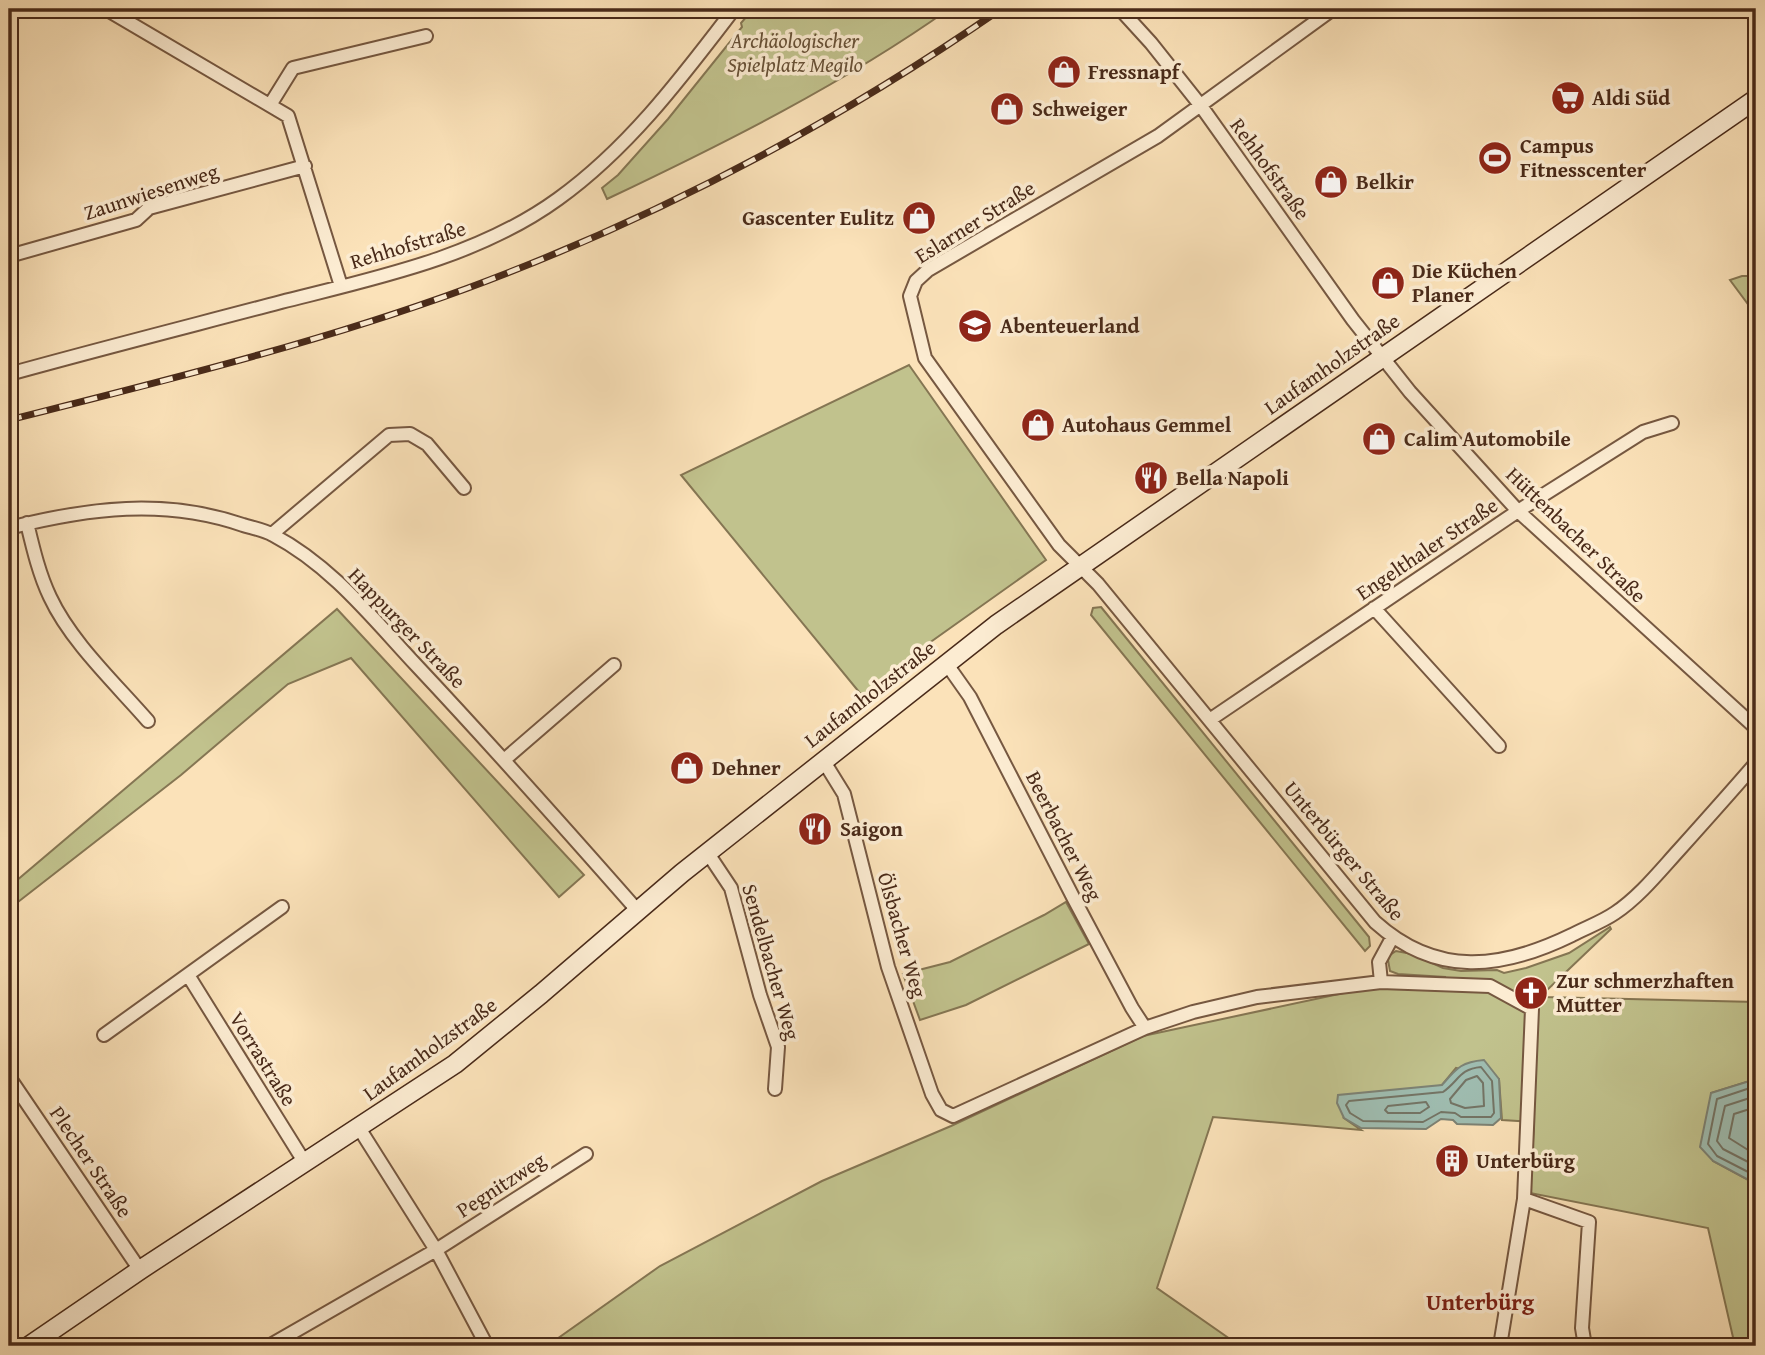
<svg xmlns="http://www.w3.org/2000/svg" width="1765" height="1355" font-family="'Gentium Book Plus',serif">
<style>
.green{fill:#c1c28d;stroke:#857653;stroke-width:2}
.water{fill:#9fbdb1;stroke:#7d8274;stroke-width:2}
.lines{fill:none;stroke-linecap:round;stroke-linejoin:round}
.shore{stroke:#747465;stroke-width:2}
.street-casing{stroke:#765841;stroke-width:16}
.secondary-casing{stroke:#492a19;stroke-width:21}
.street{stroke:#fcecd2;stroke-width:12}
.secondary{stroke:#fcecd2;stroke-width:18}
.rail-casing{stroke:#492a19;stroke-width:7}
.rail{stroke:#fcecd2;stroke-width:4.5;stroke-dasharray:13;stroke-linecap:butt}
.labels{text-anchor:middle;stroke-width:7;stroke-linejoin:round;paint-order:stroke}
.park-label{font-size:21px;font-style:italic;fill:#675036;stroke:#fcecd2}
.poi-label{font-size:21px;font-weight:bold;fill:#492a19;stroke:#fcecd2;text-anchor:start}
.street-label{font-size:21px;fill:#492a19;stroke:#fcecd2}
.neighbourhood-label{font-size:23px;font-weight:bold;fill:#7a1f14;stroke:#fcecd2}
</style>
<rect width="100%" height="100%" fill="#fbe2b9"/>
<filter id="stains"><feTurbulence type="fractalNoise" baseFrequency=".00286" numOctaves="4"/><feColorMatrix values="0 0 0 0 .2 0 0 0 0 .09 0 0 0 0 .02 0 0 0 .5 -.17"/></filter>
<radialGradient id="worn" r=".72"><stop offset=".6" stop-color="#630" stop-opacity="0"/><stop offset="1" stop-color="#630" stop-opacity=".3"/></radialGradient>
<path class="green" d="M 753,9 L 949,9 C 843,84 725,143 607,199 L 602,188 L 618,175 L 668,119 L 742,27 L 741,23 Z
M 1742,276 L 1756,276 L 1756,311 L 1753,311 L 1730,280 Z
M 909,365 L 1046,560 L 932,641 L 864,698 L 681,475 Z
M 1101,607 L 1369,937 L 1370,946 L 1365,951 L 1091,615 L 1093,608 Z
M 337,609 L 584,875 L 559,897 L 351,658 L 288,684 L 181,775 L 9,909 L 9,887 Z
M 1066,902 L 1089,944 L 966,1005 L 920,1020 L 903,974 L 950,962 L 1044,915 Z
M 1610,927 L 1611,929 L 1545,992 L 1544,997 L 1756,1002 L 1756,1079 L 1711,1093 L 1713,1161 L 1756,1184 L 1756,1346 L 1735,1346 L 1708,1228 L 1530,1193 L 1534,1122 L 1502,1120 L 1499,1079 L 1456,1068 L 1442,1085 L 1344,1118 L 1361,1130 L 1213,1117 L 1157,1288 L 1240,1346 L 547,1346 L 660,1266 L 822,1181 L 951,1126 L 1143,1036 L 1400,981 L 1446,977 L 1398,974 L 1390,971 L 1388,960 L 1390,955 L 1396,951 L 1412,954 L 1443,968 L 1461,971 L 1497,970 L 1504,973 L 1526,968 L 1569,953 Z"/>
<path class="water" d="M 1484,1060 L 1499,1079 L 1501,1118 L 1493,1125 L 1457,1124 L 1453,1120 L 1441,1119 L 1426,1129 L 1361,1128 L 1344,1118 L 1337,1103 L 1338,1095 L 1442,1085 C 1457,1068 1461,1062 1484,1060 Z
M 1756,1079 L 1756,1184 L 1713,1161 L 1700,1147 L 1711,1093 Z"/>
<g class="lines">
<path class="shore" d="M 1481,1067 L 1492,1081 L 1494,1113 L 1491,1117 L 1461,1117 L 1455,1113 L 1441,1112 L 1423,1122 L 1363,1121 L 1350,1113 L 1346,1105 L 1349,1101 L 1443,1092 C 1459,1081 1459,1069 1481,1067 Z
M 1477,1076 L 1483,1083 L 1484,1106 L 1465,1108 L 1451,1103 L 1450,1099 L 1466,1080 Z
M 1756,1086 L 1717,1099 L 1708,1144 L 1717,1156 L 1756,1176
M 1756,1096 L 1725,1106 L 1717,1141 L 1723,1149 L 1756,1166
M 1426,1102 L 1429,1107 L 1420,1113 L 1388,1113 L 1385,1110 L 1388,1106 Z
M 1756,1107 L 1734,1114 L 1729,1138 L 1756,1155"/>
<g class="street-casing">
<path id="street" d="M 106,9 L 288,116 L 341,286
M 1120,9 L 1151,43 L 1201,106 L 1353,320 L 1410,392 L 1518,511 L 1756,728
M 1333,9 L 1158,136 L 928,270 L 916,281 L 910,296 L 925,358 L 1059,545 L 1098,584 L 1375,922 C 1437,978 1502,969 1572,935 C 1585,928 1602,922 1615,913 C 1639,897 1659,872 1679,850 C 1705,821 1731,792 1756,763
M 270,105 L 293,68 L 426,36
M 9,256 L 136,220 L 149,208 L 305,166
M 9,374 C 99,349 190,326 281,302 C 376,278 478,257 558,199 C 629,148 682,77 734,9
M 27,523 C 33,548 39,574 50,597 C 71,642 115,683 148,721
M 9,528 C 89,508 164,498 243,525 C 253,528 264,530 273,535 C 332,566 373,619 417,666 C 492,746 565,828 637,910
M 272,534 L 389,435 L 410,434 L 427,444 L 464,488
M 1374,608 L 1499,746
M 946,663 L 970,697 L 1074,899 L 1132,1008 L 1145,1028
M 1211,719 L 1518,511 L 1643,432 L 1672,423
M 504,760 L 614,665
M 823,760 L 844,794 L 888,967 L 932,1094 L 941,1110 L 953,1116 L 1145,1028 L 1193,1012 L 1257,997 L 1381,982 L 1490,986 L 1532,1009 L 1524,1199 L 1500,1346
M 707,852 L 731,888 L 760,995 L 778,1047 L 775,1089
M 188,975 L 305,1163
M 1381,982 L 1379,962 L 1392,938
M 104,1035 L 282,907
M 9,1077 L 140,1270
M 359,1128 L 436,1250 L 487,1346
M 1524,1199 L 1589,1222 L 1582,1328 L 1585,1346
M 45,1334 L 55,1346
M 269,1346 L 436,1250 L 586,1154"/>
</g>
<g class="secondary-casing">
<path id="secondary" d="M 29,1346 L 140,1270 L 455,1064 L 541,994 L 682,873 L 996,625 L 1756,99"/>
</g>
<use href="#street" class="street"/>
<use href="#secondary" class="secondary"/>
<g class="rail-casing">
<path id="rail" d="M 9,420 C 163,381 319,343 468,288 C 657,218 836,123 1001,9"/>
</g>
<use href="#rail" class="rail"/>
</g>
<defs>
<g id="shop-disc" transform="scale(1.75)"><circle r="9.5" fill="#8f2418" stroke="#fcecd2"/><path d="M-5-2.5h2.3a2.7 3.5 0 0 1 5.4 0H5L5.5 6h-11ZM-1.5-2.5h3a1.5 2.3 0 0 0-3 0Z" fill="#fff"/></g>
<g id="supermarket-disc" transform="scale(1.75)"><circle r="9.5" fill="#8f2418" stroke="#fcecd2"/><path d="M-6-5.5h2.5l.6 2H6L4.5 2H-2.5L-4.4-4H-6ZM-1.5 3.2a1.3 1.3 0 1 0 .1 0ZM3 3.2a1.3 1.3 0 1 0 .1 0Z" fill="#fff"/></g>
<g id="stadium-disc" transform="scale(1.75)"><circle r="9.5" fill="#8f2418" stroke="#fcecd2"/><path d="M0-5a6.5 5 0 1 0 0 10a6.5 5 0 1 0 0-10ZM-3.5-1.8h7v3.6h-7Z" fill="#fff"/></g>
<g id="school-disc" transform="scale(1.75)"><circle r="9.5" fill="#8f2418" stroke="#fcecd2"/><path d="M0-5L7-2L0 1L-7-2ZM-4 1L0 2.5L4 1V4Q0 6-4 4Z" fill="#fff"/></g>
<g id="restaurant-disc" transform="scale(1.75)"><circle r="9.5" fill="#8f2418" stroke="#fcecd2"/><path d="M-5-6h1v4h1v-4h1v4h1v-4h1v5L-1.5 .5V6h-2V.5L-5-1ZM5-6V6H3V1.5H1.5Q1.5-4 5-6Z" fill="#fff"/></g>
<g id="church-disc" transform="scale(1.75)"><circle r="9.5" fill="#8f2418" stroke="#fcecd2"/><path d="M-1.2-6h2.4v3.5h3.3v2.4h-3.3V6h-2.4V-.1h-3.3v-2.4h3.3Z" fill="#fff"/></g>
<g id="building-disc" transform="scale(1.75)"><circle r="9.5" fill="#8f2418" stroke="#fcecd2"/><path d="M-4-6H4V6H1V3H-1V6H-4ZM-2.5-4.3h1.7v1.8h-1.7ZM.8-4.3h1.7v1.8H.8ZM-2.5-1h1.7V.8h-1.7ZM.8-1h1.7V.8H.8Z" fill="#fff"/></g>
</defs>
<g fill-rule="evenodd">
<use href="#shop-disc" x="1064" y="72"/>
<use href="#supermarket-disc" x="1568" y="98"/>
<use href="#shop-disc" x="1007" y="109"/>
<use href="#stadium-disc" x="1495" y="158"/>
<use href="#shop-disc" x="1331" y="182"/>
<use href="#shop-disc" x="919" y="218"/>
<use href="#shop-disc" x="1388" y="283"/>
<use href="#school-disc" x="975" y="326"/>
<use href="#shop-disc" x="1038" y="425"/>
<use href="#shop-disc" x="1379" y="439"/>
<use href="#restaurant-disc" x="1151" y="478"/>
<use href="#shop-disc" x="687" y="768"/>
<use href="#restaurant-disc" x="815" y="829"/>
<use href="#church-disc" x="1531" y="993"/>
<use href="#building-disc" x="1452" y="1161"/>
</g>
<g class="labels">
<g class="park-label">
<text x="795" y="48">Archäologischer<tspan x="795" dy="24">Spielplatz Megilo</tspan></text>
</g>
<g class="poi-label">
<text x="1088" y="79">Fressnapf</text>
<text x="1592" y="105">Aldi Süd</text>
<text x="1032" y="116">Schweiger</text>
<text x="1520" y="153">Campus<tspan x="1520" dy="24">Fitnesscenter</tspan></text>
<text x="1356" y="189">Belkir</text>
<text x="894" y="225" text-anchor="end">Gascenter Eulitz</text>
<text x="1412" y="278">Die Küchen<tspan x="1412" dy="24">Planer</tspan></text>
<text x="1000" y="333">Abenteuerland</text>
<text x="1062" y="432">Autohaus Gemmel</text>
<text x="1404" y="446">Calim Automobile</text>
<text x="1176" y="485">Bella Napoli</text>
<text x="712" y="775">Dehner</text>
<text x="840" y="836">Saigon</text>
<text x="1556" y="988">Zur schmerzhaften<tspan x="1556" dy="24">Mutter</tspan></text>
<text x="1476" y="1168">Unterbürg</text>
</g>
<g class="street-label">
<text transform="translate(1270 169) rotate(54)" y="7">Rehhofstraße</text>
<text transform="translate(151 192) rotate(-18)" y="7">Zaunwiesenweg</text>
<text transform="translate(975 222) rotate(-32)" y="7">Eslarner Straße</text>
<text transform="translate(408 245) rotate(-17)" y="7">Rehhofstraße</text>
<text transform="translate(1332 364) rotate(-35)" y="7">Laufamholzstraße</text>
<text transform="translate(1576 535) rotate(44)" y="7">Hüttenbacher Straße</text>
<text transform="translate(1427 549) rotate(-34)" y="7">Engelthaler Straße</text>
<text transform="translate(407 628) rotate(46)" y="7">Happurger Straße</text>
<text transform="translate(870 694) rotate(-38)" y="7">Laufamholzstraße</text>
<text transform="translate(1064 836) rotate(63)" y="7">Beerbacher Weg</text>
<text transform="translate(1344 851) rotate(50)" y="7">Unterbürger Straße</text>
<text transform="translate(902 935) rotate(74)" y="7">Ölsbacher Weg</text>
<text transform="translate(771 962) rotate(74)" y="7">Sendelbacher Weg</text>
<text transform="translate(430 1049) rotate(-36)" y="7">Laufamholzstraße</text>
<text transform="translate(263 1059) rotate(58)" y="7">Vorrastraße</text>
<text transform="translate(91 1162) rotate(56)" y="7">Plecher Straße</text>
<text transform="translate(501 1185) rotate(-33)" y="7">Pegnitzweg</text>
</g>
<g class="neighbourhood-label">
<text x="1480" y="1310">Unterbürg</text>
</g>
</g>
<rect width="1765" height="1355" fill="none" stroke="#fbe2b9" stroke-width="35"/>
<rect x="10" y="10" width="1744" height="1334" fill="none" stroke="#492a19" stroke-width="3.5"/>
<rect x="18" y="18" width="1730" height="1320" fill="none" stroke="#492a19" stroke-width="2"/>
<rect width="100%" height="100%" filter="url(#stains)"/>
<rect width="100%" height="100%" fill="url(#worn)"/>
</svg>
